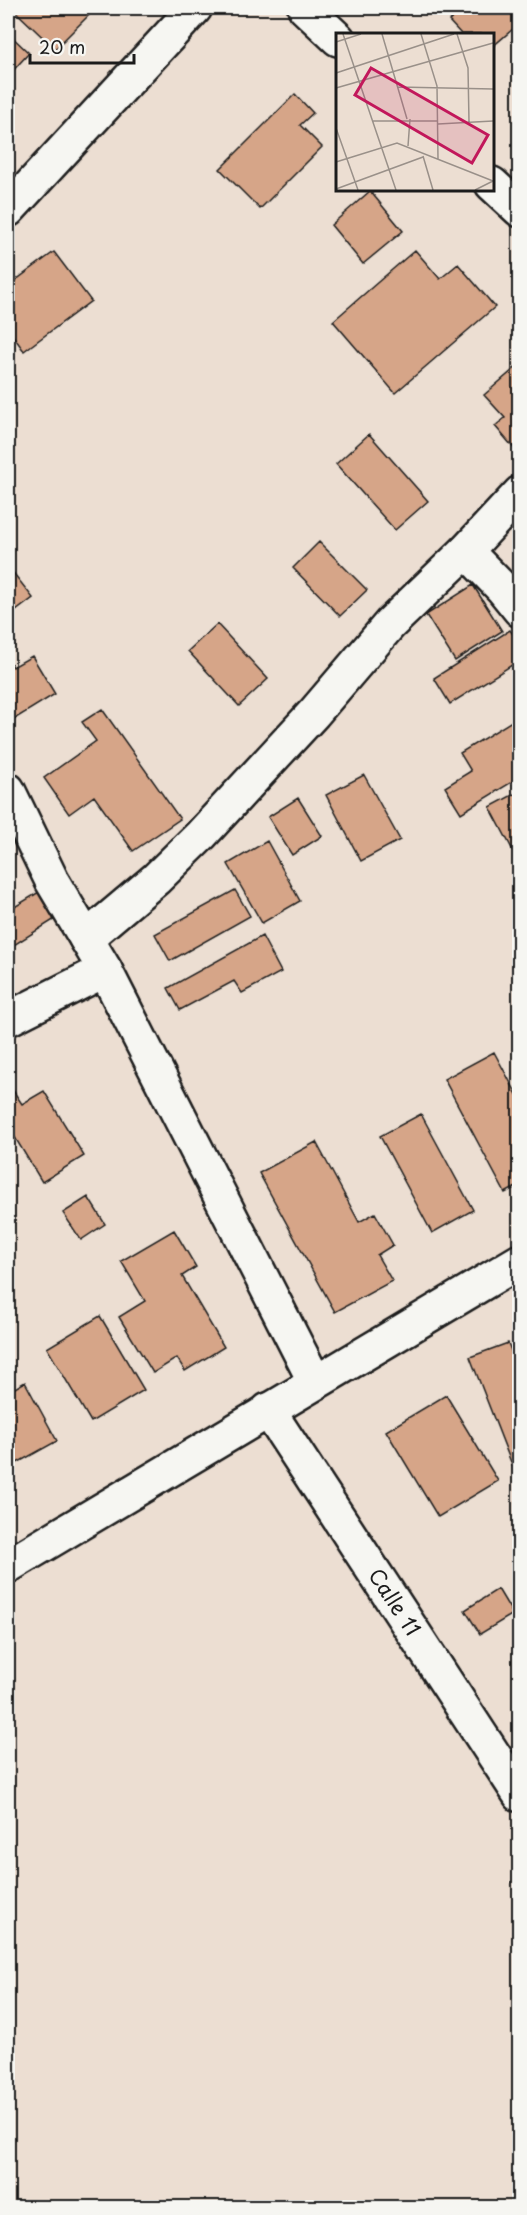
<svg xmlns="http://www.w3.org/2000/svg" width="527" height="2215" font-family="'Playpen Sans',sans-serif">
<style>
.building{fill:#d6a588;stroke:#1c1c1c;stroke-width:1.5}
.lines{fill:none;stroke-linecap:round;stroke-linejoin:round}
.minor-casing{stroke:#1c1c1c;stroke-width:38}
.minor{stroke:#f6f6f2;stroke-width:33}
.labels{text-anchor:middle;stroke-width:6;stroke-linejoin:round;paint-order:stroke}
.street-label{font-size:21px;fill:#1c1c1c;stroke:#f6f6f2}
.inset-road{fill:none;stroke:#999089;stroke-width:1.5}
.view{fill:#c2185b;fill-opacity:0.15;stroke:#c2185b;stroke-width:3}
.inset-edge{fill:none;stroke:#1c1c1c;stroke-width:3}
</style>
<rect width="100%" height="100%" fill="#ecded2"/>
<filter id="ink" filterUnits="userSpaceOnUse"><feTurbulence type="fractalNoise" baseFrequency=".0167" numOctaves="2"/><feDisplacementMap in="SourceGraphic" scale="12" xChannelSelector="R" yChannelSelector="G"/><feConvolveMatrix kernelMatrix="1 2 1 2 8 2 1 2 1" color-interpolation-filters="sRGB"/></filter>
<g filter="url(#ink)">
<path class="building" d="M 12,8 L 96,8 L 55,49 Z
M 465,8 L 520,8 L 520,23 L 492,47 L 492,34 L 461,34 L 449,21 Z
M 8,33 L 29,53 L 8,76 Z
M 295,94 L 313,113 L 300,125 L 322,147 L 260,209 L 220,169 Z
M 370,191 L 403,231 L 363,264 L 331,225 Z
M 415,250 L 440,279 L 458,264 L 495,307 L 395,393 L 333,321 Z
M 54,252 L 91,301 L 24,351 L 8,329 L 8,286 Z
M 520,364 L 520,452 L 518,453 L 495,426 L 505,418 L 484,395 Z
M 369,434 L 428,501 L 395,530 L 336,464 Z
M 319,542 L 367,590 L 340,616 L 293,568 Z
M 11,570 L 33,598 L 8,617 L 8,573 Z
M 473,585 L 502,631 L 455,661 L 426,615 Z
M 217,624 L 268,679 L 239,706 L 188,651 Z
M 510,630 L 520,644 L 520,660 L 450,704 L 434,678 Z
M 32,656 L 55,694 L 8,723 L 8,658 L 13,667 Z
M 102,709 L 180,819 L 133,851 L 94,796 L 69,814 L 44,778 L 96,741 L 82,722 Z
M 520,716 L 520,777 L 461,813 L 445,787 L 471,771 L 460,753 Z
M 364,775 L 400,840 L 361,861 L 326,795 Z
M 520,791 L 520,857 L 517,858 L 490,807 Z
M 298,798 L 322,836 L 292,855 L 268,817 Z
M 267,841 L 300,901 L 262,923 L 228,864 Z
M 235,890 L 250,916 L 170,961 L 155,934 Z
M 39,892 L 55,919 L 14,945 L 8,933 L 8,900 L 13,908 Z
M 262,936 L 281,972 L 242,993 L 234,981 L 180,1010 L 168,988 Z
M 494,1052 L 520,1100 L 520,1185 L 505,1193 L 444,1079 Z
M 12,1089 L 22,1104 L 44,1091 L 84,1156 L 42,1182 L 8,1126 L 8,1092 Z
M 421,1114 L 473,1210 L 432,1233 L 380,1136 Z
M 316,1142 L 359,1222 L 375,1213 L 393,1245 L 377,1255 L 392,1281 L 335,1312 L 259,1173 Z
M 88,1197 L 105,1224 L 81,1240 L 63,1213 Z
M 174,1230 L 196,1267 L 182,1276 L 224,1347 L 185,1371 L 177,1358 L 153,1373 L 119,1317 L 145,1301 L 121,1261 Z
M 100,1316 L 144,1390 L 91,1422 L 47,1348 Z
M 508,1343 L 520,1373 L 520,1474 L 516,1475 L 470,1357 Z
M 25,1382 L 57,1441 L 8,1468 L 8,1392 Z
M 446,1395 L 498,1481 L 438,1517 L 386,1431 Z
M 498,1589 L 513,1614 L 480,1634 L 465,1610 Z"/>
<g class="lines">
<g class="minor-casing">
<g id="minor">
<path d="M 305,8 L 338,39"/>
<path d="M 492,184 L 520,210"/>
<path d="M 8,210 L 195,8"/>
<path d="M 466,551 L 503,589 L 520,610"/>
<path d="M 8,790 L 52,881 L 105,970 L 315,1382"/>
<path d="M 86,938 L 156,879 L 201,835 L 314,713 L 390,624 L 466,551 L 520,493"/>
<path d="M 8,1019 L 105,970"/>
<path id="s1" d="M 268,1410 L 520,1795"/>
<path d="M 8,1566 L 520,1261"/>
</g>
</g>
<use href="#minor" class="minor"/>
</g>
</g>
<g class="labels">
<g class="street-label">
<text dy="7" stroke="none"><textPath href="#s1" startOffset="230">Calle 11</textPath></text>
</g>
</g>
<g transform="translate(336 33)">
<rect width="158" height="158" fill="#ecded2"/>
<path class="inset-road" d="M 7,1 L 60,157M 46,1 L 71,86M 85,1 L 101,53 L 102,126M 121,1 L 132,35 L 133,89M 0,9 L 25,1M 0,40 L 118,1M 62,54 L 157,56M 0,55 L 157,10M 37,88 L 102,88M 102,91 L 157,88M 0,95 L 22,157M 72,113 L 74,86M 87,123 L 97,157M 0,129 L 61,110 L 157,148M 0,156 L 87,124M 139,157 L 157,148"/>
<path class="view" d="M 35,35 L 152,102 L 136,130 L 19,62 Z"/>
<rect width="158" height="158" class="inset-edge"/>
</g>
<rect width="527" height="2215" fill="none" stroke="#f6f6f2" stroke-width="30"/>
<rect x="15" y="15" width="497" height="2185" fill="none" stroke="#1c1c1c" stroke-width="2" filter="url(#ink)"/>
<path d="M30 54v9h104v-9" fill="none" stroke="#1c1c1c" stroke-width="3"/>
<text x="39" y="54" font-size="18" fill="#1c1c1c" stroke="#f6f6f2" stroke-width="4.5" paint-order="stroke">20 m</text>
</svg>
